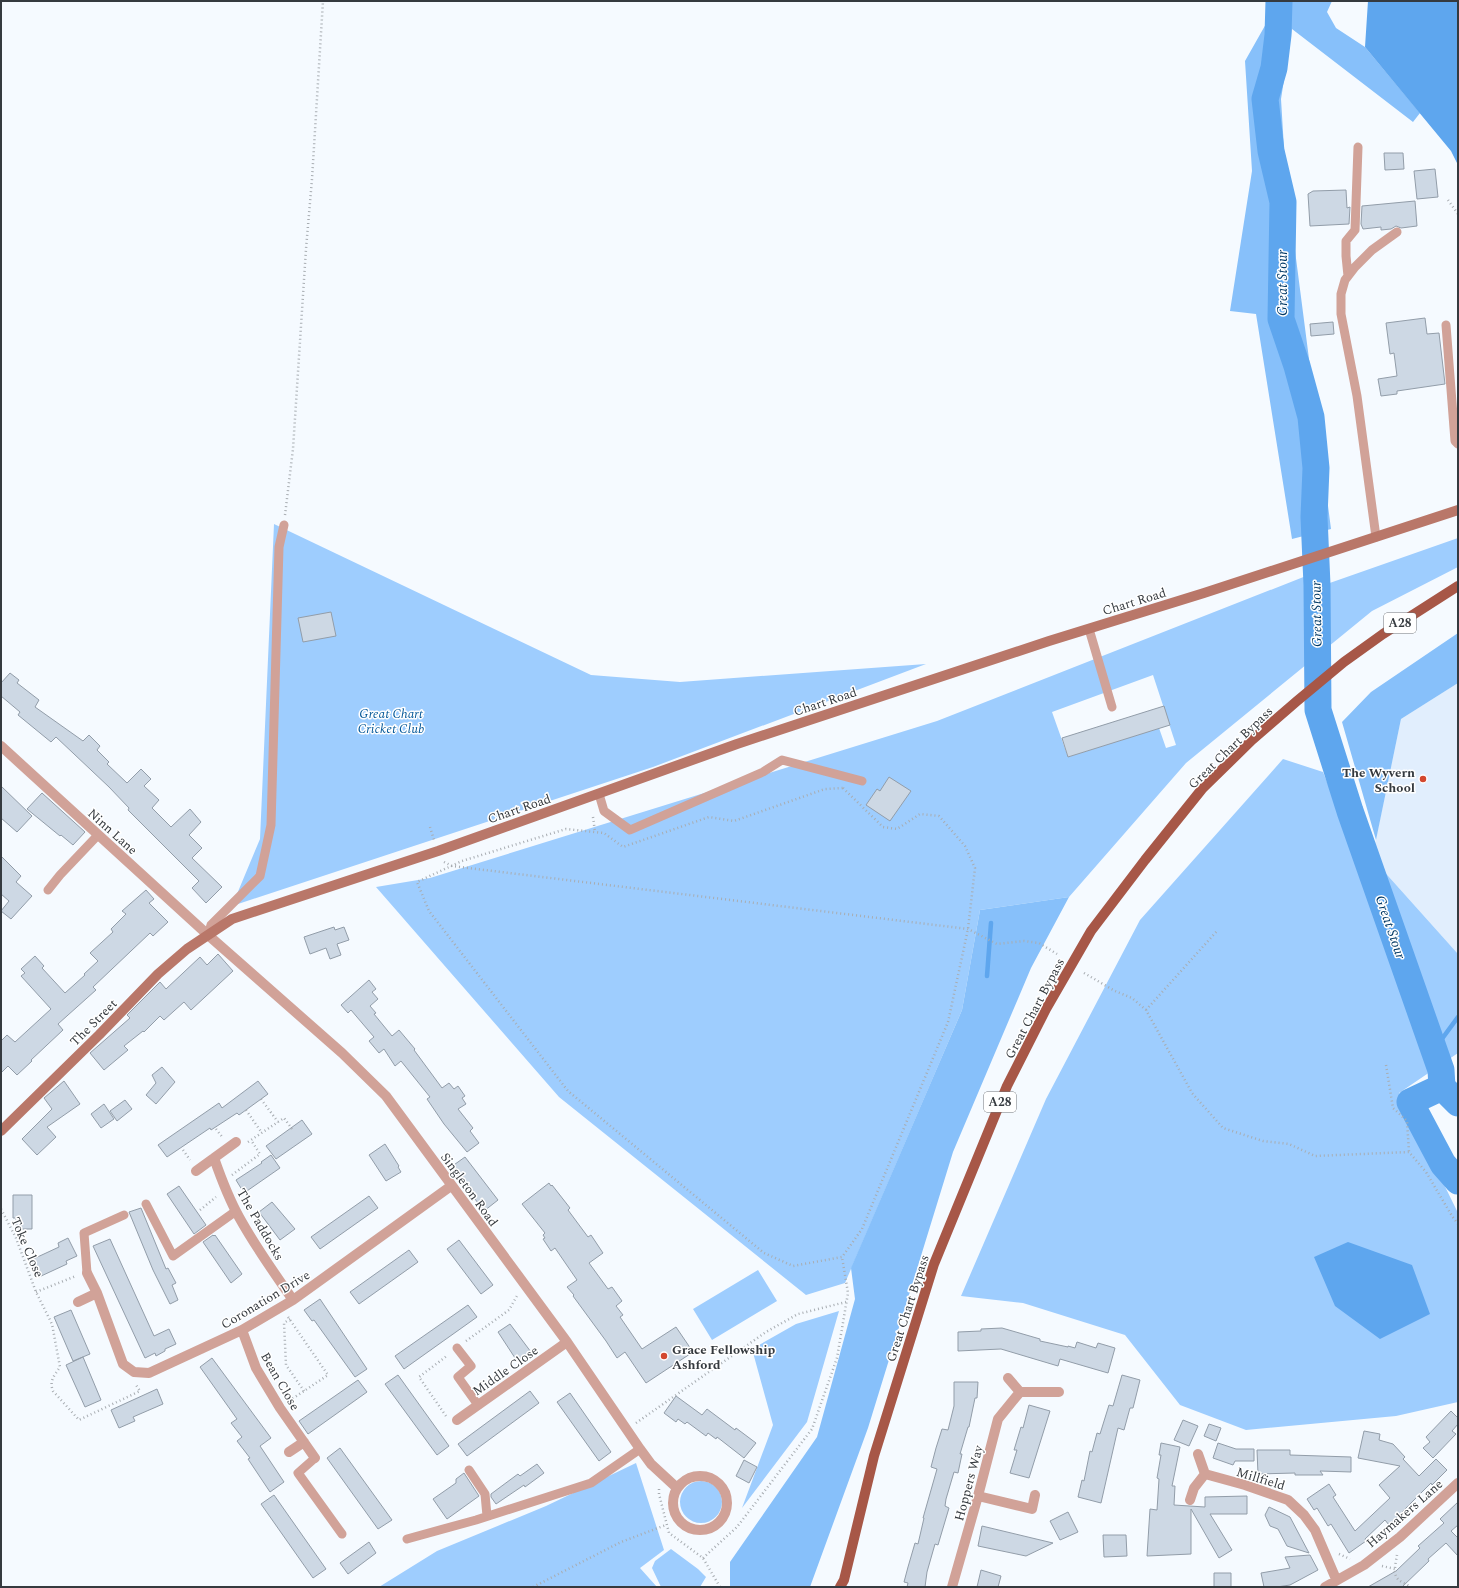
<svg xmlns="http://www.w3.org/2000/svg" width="1459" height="1588" font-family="Spectral,serif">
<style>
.built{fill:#e1eefd}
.green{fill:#9ecdfe;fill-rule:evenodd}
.forest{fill:#87c0fa}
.water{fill:#5ea6ee}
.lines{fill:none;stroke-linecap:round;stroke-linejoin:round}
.stream{stroke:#5ea6ee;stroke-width:4.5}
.river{stroke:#5ea6ee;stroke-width:27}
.building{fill:#cdd8e4;stroke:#929da9}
.path{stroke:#a8adb2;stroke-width:2.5;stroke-dasharray:1 3;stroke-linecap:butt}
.lane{stroke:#d1a298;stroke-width:9}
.street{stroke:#d1a298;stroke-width:10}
.secondary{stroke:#b97769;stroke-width:10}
.primary{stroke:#a75747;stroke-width:10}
.poi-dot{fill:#d3472e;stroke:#fff;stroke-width:1.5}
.labels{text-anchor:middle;stroke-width:3;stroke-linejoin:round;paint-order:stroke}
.shield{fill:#fff;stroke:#727579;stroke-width:1}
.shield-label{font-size:12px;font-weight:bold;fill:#353a3f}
.street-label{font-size:13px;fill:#353a3f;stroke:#fff}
.park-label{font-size:13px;font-style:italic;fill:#035798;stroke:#fff}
.poi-label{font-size:13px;font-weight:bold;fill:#353a3f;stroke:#fff;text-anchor:end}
.water-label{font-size:14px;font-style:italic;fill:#013865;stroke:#fff}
</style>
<rect width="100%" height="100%" fill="#f5faff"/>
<path class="built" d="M 1458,683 L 1458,954 L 1372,858 L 1401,719 Z"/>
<path class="green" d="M 274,524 L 591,675 L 680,682 L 926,664 L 653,767 L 232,906 L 260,839 Z
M 1458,538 L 1458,567 L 1372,611 L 1186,763 L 1069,897 L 980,910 L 962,1010 L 845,1283 L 806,1295 L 559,1097 L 376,887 L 430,878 L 937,721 L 1306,576 L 1324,585 ZM 1153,675 L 1176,745 L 1166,748 L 1159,728 L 1068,757 L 1052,712 Z
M 1283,759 L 1323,772 L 1358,860 L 1372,858 L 1458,954 L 1458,1053 L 1399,1093 L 1458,1213 L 1458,1402 L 1396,1416 L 1246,1430 L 1180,1405 L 1125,1335 L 1023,1303 L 961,1296 L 1046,1099 L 1140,920 Z
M 758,1270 L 777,1301 L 712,1340 L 693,1309 Z
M 839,1311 L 807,1422 L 742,1508 L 773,1425 L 752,1349 L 796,1324 Z
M 636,1463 L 664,1550 L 640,1568 L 657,1587 L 379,1587 L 437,1551 L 546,1506 Z
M680 1502a21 21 0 1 1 42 0a21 21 0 1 1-42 0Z
M 671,1549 L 698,1569 L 706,1577 L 700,1587 L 661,1587 L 652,1568 L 655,1561 Z"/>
<path class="forest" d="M 1272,1 L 1332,1 L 1327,12 L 1336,28 L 1365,47 L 1420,113 L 1413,122 L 1292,29 L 1281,99 L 1286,181 L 1331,529 L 1292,539 L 1256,314 L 1230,311 L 1252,171 L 1245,61 L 1271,15 Z
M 1458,633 L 1458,683 L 1401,719 L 1376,840 L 1342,722 L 1371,692 Z
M 1069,897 L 1031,968 L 953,1152 L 868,1428 L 810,1587 L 730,1587 L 730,1562 L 817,1437 L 855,1299 L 851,1268 L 962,1010 L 980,910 Z"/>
<path class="water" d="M 1368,1 L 1458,1 L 1458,165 L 1451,151 L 1365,47 Z
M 1348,1242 L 1412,1265 L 1430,1314 L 1380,1339 L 1335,1306 L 1314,1257 Z"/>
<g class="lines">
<path class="stream" d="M 987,976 L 991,923
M 1441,1070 L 1436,1047 L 1458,1017"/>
<path class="river" d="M 1279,1 L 1278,35 L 1274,68 L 1265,99 L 1271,151 L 1283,202 L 1281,319 L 1297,366 L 1311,417 L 1316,468 L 1314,517 L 1317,585 L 1318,710 L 1350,811 L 1441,1070 L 1442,1087 L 1410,1102 L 1443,1164 L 1458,1181
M 1442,1087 L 1458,1103"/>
</g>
<path class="building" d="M 1384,153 L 1403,153 L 1404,169 L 1385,170 Z
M 1435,169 L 1438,197 L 1417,199 L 1414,171 Z
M 1346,190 L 1347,208 L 1350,207 L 1349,224 L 1310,226 L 1308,194 L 1313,191 Z
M 1415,201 L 1417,226 L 1401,228 L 1396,226 L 1391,229 L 1381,230 L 1381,227 L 1363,229 L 1361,224 L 1362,206 Z
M 1425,318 L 1427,334 L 1439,333 L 1445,384 L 1397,391 L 1397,394 L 1381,396 L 1378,379 L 1397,376 L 1394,353 L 1390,354 L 1386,323 Z
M 1333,322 L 1334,334 L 1311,336 L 1310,324 Z
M 331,612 L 336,636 L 303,642 L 298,618 Z
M 10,673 L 19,680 L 17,683 L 39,700 L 35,707 L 83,741 L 89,735 L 100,746 L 97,750 L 109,762 L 107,764 L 127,783 L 141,769 L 151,779 L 144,786 L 159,800 L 152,808 L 171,827 L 190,809 L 201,822 L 189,835 L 202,848 L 192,858 L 222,887 L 206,903 L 192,888 L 199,881 L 128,810 L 129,808 L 109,787 L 56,737 L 51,742 L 18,715 L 20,712 L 1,696 L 1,683 Z
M 1164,706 L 1170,725 L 1068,757 L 1062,738 Z
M 889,777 L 911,791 L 890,821 L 866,805 L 877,789 L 880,791 Z
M 1,786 L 32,816 L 17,832 L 1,818 Z
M 42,793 L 85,832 L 73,845 L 61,835 L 60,836 L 27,809 Z
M 1,856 L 21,876 L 16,882 L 32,896 L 11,919 L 1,911 L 9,901 L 1,894 Z
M 146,890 L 154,899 L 149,903 L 168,922 L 153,936 L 150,933 L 93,987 L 96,990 L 58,1024 L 63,1030 L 31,1060 L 32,1061 L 17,1075 L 8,1066 L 1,1073 L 1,1041 L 7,1035 L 15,1042 L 51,1009 L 21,976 L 25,973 L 21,969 L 35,956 L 44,966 L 42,968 L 65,993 L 85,975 L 84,974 L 98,961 L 90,953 L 113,932 L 111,929 L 126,914 L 122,911 Z
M 334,927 L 335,930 L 344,927 L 349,940 L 337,944 L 341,955 L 330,959 L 326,948 L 310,954 L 304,937 Z
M 218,954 L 233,971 L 191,1010 L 184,1002 L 164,1020 L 160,1016 L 144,1032 L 143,1031 L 124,1046 L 128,1050 L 104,1070 L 90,1053 L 130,1018 L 127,1015 L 160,982 L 166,989 L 200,957 L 207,965 Z
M 369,980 L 376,989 L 372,992 L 378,999 L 370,1006 L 376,1013 L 374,1014 L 392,1036 L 399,1030 L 415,1049 L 414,1050 L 442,1088 L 449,1083 L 454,1089 L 458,1086 L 465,1096 L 462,1098 L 466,1104 L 458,1109 L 473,1128 L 470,1131 L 479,1143 L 467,1152 L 444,1124 L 427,1099 L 430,1097 L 401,1061 L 395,1066 L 384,1049 L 379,1053 L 369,1041 L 374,1037 L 368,1030 L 351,1010 L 348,1013 L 341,1005 Z
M 162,1067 L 175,1082 L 156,1104 L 146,1095 L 156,1083 L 152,1075 Z
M 64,1081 L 80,1104 L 47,1127 L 56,1137 L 37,1155 L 22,1139 L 52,1109 L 44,1098 Z
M 258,1081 L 268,1094 L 239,1115 L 237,1113 L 211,1130 L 210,1128 L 167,1157 L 158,1145 L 219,1103 L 222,1108 Z
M 125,1100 L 132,1109 L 117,1121 L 110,1111 Z
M 104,1104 L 114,1119 L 101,1128 L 91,1114 Z
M 302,1120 L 312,1134 L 276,1159 L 266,1146 Z
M 385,1144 L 399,1166 L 398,1167 L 401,1172 L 386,1181 L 369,1155 Z
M 271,1155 L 280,1168 L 244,1193 L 236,1180 L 262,1163 L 261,1162 Z
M 465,1157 L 498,1200 L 484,1211 L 451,1167 Z
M 549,1183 L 551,1186 L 552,1185 L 570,1208 L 568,1210 L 588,1237 L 591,1235 L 603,1253 L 589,1263 L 608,1289 L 612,1287 L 622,1301 L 616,1306 L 623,1315 L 620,1317 L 642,1349 L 676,1327 L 693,1352 L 646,1383 L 625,1352 L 617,1358 L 606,1341 L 573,1296 L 574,1295 L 567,1287 L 577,1280 L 555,1248 L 551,1251 L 543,1239 L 545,1238 L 543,1235 L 545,1233 L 522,1204 Z
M 179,1186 L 206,1225 L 194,1234 L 167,1194 Z
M 13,1195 L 32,1195 L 32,1229 L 16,1229 L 16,1218 L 13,1218 Z
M 369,1196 L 378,1208 L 320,1249 L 311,1237 Z
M 272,1202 L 295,1229 L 280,1240 L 259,1212 Z
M 141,1208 L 166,1269 L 168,1268 L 176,1283 L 172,1285 L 178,1300 L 170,1304 L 153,1270 L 129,1212 Z
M 213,1235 L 214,1236 L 215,1235 L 242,1274 L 231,1283 L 203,1242 Z
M 68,1238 L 77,1256 L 66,1261 L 67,1264 L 39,1277 L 31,1260 L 59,1247 L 58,1243 Z
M 110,1239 L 154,1336 L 169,1329 L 176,1344 L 165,1349 L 165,1351 L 156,1356 L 155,1353 L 145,1358 L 93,1246 Z
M 459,1240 L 493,1285 L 481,1294 L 447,1249 Z
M 409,1250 L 418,1262 L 359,1304 L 350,1292 Z
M 320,1299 L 367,1369 L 355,1377 L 314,1320 L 312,1321 L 304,1310 Z
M 468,1305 L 477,1317 L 404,1369 L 395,1356 Z
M 71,1310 L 90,1354 L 73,1361 L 54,1317 Z
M 510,1324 L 531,1352 L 517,1361 L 498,1332 Z
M 1002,1328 L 1040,1339 L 1040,1341 L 1068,1347 L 1068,1346 L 1075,1348 L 1077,1342 L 1096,1348 L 1098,1343 L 1115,1348 L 1108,1373 L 1060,1359 L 1058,1366 L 1001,1349 L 958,1351 L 958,1332 L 981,1331 L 981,1329 Z
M 83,1357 L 101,1400 L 85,1407 L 66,1365 Z
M 212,1358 L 271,1438 L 260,1446 L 284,1482 L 270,1492 L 248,1459 L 250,1458 L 237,1441 L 242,1437 L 231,1423 L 237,1419 L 200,1367 Z
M 398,1375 L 449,1446 L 437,1455 L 385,1384 Z
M 1122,1375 L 1140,1380 L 1133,1408 L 1130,1408 L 1124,1430 L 1118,1428 L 1101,1503 L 1078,1497 L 1082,1480 L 1084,1481 L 1090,1451 L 1092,1452 L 1097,1433 L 1100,1434 L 1109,1405 L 1113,1406 Z
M 358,1380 L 367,1392 L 308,1434 L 299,1421 Z
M 954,1382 L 978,1382 L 977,1398 L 975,1398 L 969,1427 L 968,1427 L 960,1454 L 962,1454 L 958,1473 L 954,1472 L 946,1499 L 945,1506 L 949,1508 L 938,1545 L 935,1544 L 927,1572 L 925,1587 L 907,1587 L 908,1583 L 904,1582 L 908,1567 L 915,1543 L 918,1544 L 924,1518 L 923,1518 L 937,1469 L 931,1467 L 936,1448 L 942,1429 L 948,1430 L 954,1406 Z
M 157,1389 L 163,1404 L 133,1417 L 135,1421 L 119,1428 L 111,1410 Z
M 530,1391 L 539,1403 L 467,1456 L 458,1444 Z
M 570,1393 L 611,1452 L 599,1461 L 557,1402 Z
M 676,1396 L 702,1415 L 707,1409 L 735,1430 L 736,1428 L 756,1443 L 744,1458 L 717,1437 L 716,1439 L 708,1433 L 706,1436 L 687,1422 L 685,1424 L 678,1419 L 676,1422 L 664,1413 Z
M 1029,1405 L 1050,1411 L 1029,1478 L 1010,1473 L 1017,1450 L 1014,1450 L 1021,1427 L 1023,1428 Z
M 1451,1411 L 1458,1418 L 1458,1424 L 1452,1431 L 1456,1434 L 1433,1458 L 1423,1448 L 1430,1442 L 1426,1437 Z
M 1183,1420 L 1198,1426 L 1189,1446 L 1174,1440 Z
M 1209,1424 L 1221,1428 L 1216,1441 L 1204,1436 Z
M 1364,1431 L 1380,1434 L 1379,1440 L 1393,1444 L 1405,1457 L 1403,1459 L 1419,1476 L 1436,1459 L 1447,1470 L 1432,1485 L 1431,1483 L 1389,1525 L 1385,1520 L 1365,1539 L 1366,1541 L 1349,1553 L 1331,1524 L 1328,1526 L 1317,1508 L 1314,1510 L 1307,1499 L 1329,1484 L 1336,1495 L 1333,1497 L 1355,1531 L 1390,1498 L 1379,1485 L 1400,1466 L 1358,1458 Z
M 1161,1443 L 1180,1447 L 1172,1486 L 1175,1486 L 1174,1505 L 1205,1507 L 1205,1497 L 1247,1496 L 1247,1514 L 1210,1514 L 1232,1550 L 1219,1558 L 1191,1509 L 1191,1554 L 1147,1556 L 1150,1509 L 1157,1510 L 1159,1479 L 1157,1478 L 1161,1455 L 1159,1455 Z
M 1218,1443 L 1236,1449 L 1254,1449 L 1254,1461 L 1235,1461 L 1233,1465 L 1213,1458 Z
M 340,1448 L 392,1520 L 378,1529 L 327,1458 Z
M 1257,1450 L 1290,1450 L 1290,1455 L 1351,1457 L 1351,1472 L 1320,1471 L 1323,1475 L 1295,1475 L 1295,1473 L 1258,1474 Z
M 744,1460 L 757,1467 L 749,1483 L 736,1476 Z
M 537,1464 L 544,1473 L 525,1487 L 524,1485 L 496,1504 L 491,1497 L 491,1494 L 518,1474 L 520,1476 Z
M 464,1473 L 479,1496 L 447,1519 L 433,1499 L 456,1483 L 456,1479 Z
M 274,1495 L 326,1569 L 313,1578 L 261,1504 Z
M 1458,1502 L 1458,1525 L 1451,1531 L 1458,1538 L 1458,1556 L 1446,1543 L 1428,1559 L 1429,1561 L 1402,1587 L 1368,1587 L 1396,1571 L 1420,1548 L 1418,1546 L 1444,1523 L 1440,1519 Z
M 1269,1507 L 1290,1517 L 1309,1553 L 1287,1546 L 1278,1529 L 1270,1526 L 1265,1515 Z
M 1068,1512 L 1078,1532 L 1060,1540 L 1050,1521 Z
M 982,1526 L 1032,1538 L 1053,1543 L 1026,1556 L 978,1546 Z
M 1103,1535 L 1126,1535 L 1127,1556 L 1104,1557 Z
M 369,1542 L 376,1553 L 348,1574 L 340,1563 Z
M 1310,1555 L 1318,1570 L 1290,1585 L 1277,1587 L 1264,1587 L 1261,1573 L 1290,1568 L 1285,1557 Z
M 981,1570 L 1001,1576 L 998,1587 L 977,1587 Z
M 1214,1573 L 1231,1573 L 1231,1587 L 1214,1587 Z"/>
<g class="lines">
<path class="path" d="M 1448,200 L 1458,214
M 285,515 L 293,449 L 306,249 L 312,179 L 323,1
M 843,788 L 883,827 L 897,829 L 920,814 L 939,816 L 965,846 L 975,868 L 968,929 L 948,1022 L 862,1229 L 842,1257 L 793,1266 L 764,1253 L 568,1091 L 429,911 L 417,882 L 462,861 L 566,829 L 604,833 L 623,847 L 709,817 L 734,821 L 825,789 Z
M 593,817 L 595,832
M 430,827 L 434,840
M 444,862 L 452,866 L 968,929 L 997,944 L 1024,941 L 1039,943 L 1057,954
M 1084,973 L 1115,991 L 1132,998 L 1146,1010 L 1192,1093 L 1223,1128 L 1263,1141 L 1289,1144 L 1315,1156 L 1409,1152 L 1426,1172 L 1452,1216 L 1458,1224
M 1146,1010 L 1217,931
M 1386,1065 L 1393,1108 L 1407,1121 L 1409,1152
M 261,1099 L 278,1122
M 246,1110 L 262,1133
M 216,1129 L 223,1138
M 248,1142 L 284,1118 L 292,1129
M 183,1150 L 190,1160
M 232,1175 L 260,1154 L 251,1140
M 1,1209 L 16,1238 L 36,1292 L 52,1324 L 60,1367 C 54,1376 49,1381 53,1391 L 79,1420 L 140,1391 L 136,1385
M 200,1210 L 216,1197
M 36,1292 L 76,1276
M 288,1317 L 328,1375 L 289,1401
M 290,1319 L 284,1323 L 286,1365 L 304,1391
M 466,1341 L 509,1310 L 518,1294
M 446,1416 L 419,1377 L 448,1355
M 636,1423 L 766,1332 L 798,1314 L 846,1302
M 659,1489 L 659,1494 L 669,1533 L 703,1558 L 720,1587
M 1339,1554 L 1350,1559
M 1397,1555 C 1396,1562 1392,1575 1399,1580 C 1402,1583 1407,1584 1410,1587
M 703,1558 L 737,1527 L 812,1429 L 837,1358 L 848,1293 L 842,1257
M 1382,1566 L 1395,1569
M 533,1587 L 621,1542 L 666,1525"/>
<path class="lane" d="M 1348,276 L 1346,256 L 1346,241 L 1355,230 L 1358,147
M 1446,325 L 1455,441 L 1458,444
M 1376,537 L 1357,396 L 1341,314 L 1341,294 L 1345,280 L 1355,267 L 1372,250 L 1397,232
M 1089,629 L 1112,707
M 599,794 L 604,811 L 630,830 L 763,772 L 782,760 L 862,781
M 48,890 L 60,875 L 98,835
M 208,935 L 211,925 L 260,876 L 271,825 L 279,547 L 284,525
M 146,1204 L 173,1256 L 236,1211
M 87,1273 L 84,1233 L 124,1215
M 457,1348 L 471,1366 L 458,1377 L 478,1405
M 315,1458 L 298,1473 L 342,1534
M 469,1470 L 485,1494 L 487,1516
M 407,1539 L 476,1520 L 591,1483 L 640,1449"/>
<path class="street" d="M 1,746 L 208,935 L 342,1053 L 386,1096 L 567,1342 L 640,1449 L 651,1464 L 677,1488
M 214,1158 C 221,1178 229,1199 239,1217 C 255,1246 274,1273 293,1300
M 196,1171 L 236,1142
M 87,1273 L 97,1293 L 123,1364 L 134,1372 L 149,1373 L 242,1330 L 293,1300 L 451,1186
M 78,1302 L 97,1293
M 242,1330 L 256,1368 L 280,1408 L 315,1458
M 1008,1378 L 1020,1392
M 457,1420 L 567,1342
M 289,1452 L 304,1442
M 1205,1474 L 1245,1485 L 1288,1500 L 1304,1515 L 1315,1530 L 1336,1579
M673 1503a27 27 0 1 1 54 0a27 27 0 1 1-54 0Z
M 978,1496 L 1032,1509 L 1035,1495
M 1190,1500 L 1194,1488 L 1205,1474 L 1198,1454
M 952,1587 L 978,1496 L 998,1419 L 1020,1392 L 1059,1392
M 1325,1587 L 1364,1565 L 1400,1537 L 1458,1483"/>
<path class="secondary" d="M 1,1131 L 99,1035 L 158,974 L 187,949 L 232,919 L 438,851 L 737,744 L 1049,641 L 1204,593 L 1458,510"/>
<path class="primary" d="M 840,1587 L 844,1580 L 874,1456 L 934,1264 L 1007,1086 L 1046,1009 L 1091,931 L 1145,860 L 1202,789 L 1252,740 L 1297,701 L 1344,662 L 1383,634 L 1458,586"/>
</g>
<g class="poi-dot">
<circle cx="1423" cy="779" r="4"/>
<circle cx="664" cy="1356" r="4"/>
</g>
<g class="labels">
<g class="shield">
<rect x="1384" y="613" width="32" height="20" rx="3"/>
<rect x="984" y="1092" width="32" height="20" rx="3"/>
</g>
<g class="shield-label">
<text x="1400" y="627">A28</text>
<text x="1000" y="1106">A28</text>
</g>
<g class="street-label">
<text transform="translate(1134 601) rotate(-17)" y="5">Chart Road</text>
<text transform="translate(825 701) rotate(-18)" y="5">Chart Road</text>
<text transform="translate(1230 747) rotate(-44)" y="5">Great Chart Bypass</text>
<text transform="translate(519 808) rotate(-19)" y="5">Chart Road</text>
<text transform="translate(113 831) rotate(42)" y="5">Ninn Lane</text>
<text transform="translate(1034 1008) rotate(-62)" y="5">Great Chart Bypass</text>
<text transform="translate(93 1022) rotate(-45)" y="5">The Street</text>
<text transform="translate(470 1189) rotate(54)" y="5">Singleton Road</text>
<text transform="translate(261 1224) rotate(60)" y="5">The Paddocks</text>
<text transform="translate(28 1247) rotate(67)" y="5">Toke Close</text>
<text transform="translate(265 1299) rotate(-31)" y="5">Coronation Drive</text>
<text transform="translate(907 1308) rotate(-72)" y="5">Great Chart Bypass</text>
<text transform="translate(505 1370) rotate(-35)" y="5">Middle Close</text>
<text transform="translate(281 1381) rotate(60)" y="5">Bean Close</text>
<text transform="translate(1261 1478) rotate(17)" y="5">Millfield</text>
<text transform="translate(968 1483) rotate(-75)" y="5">Hoppers Way</text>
<text transform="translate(1404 1513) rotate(-41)" y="5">Haymakers Lane</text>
</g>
<g class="park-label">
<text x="391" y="718">Great Chart<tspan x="391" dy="15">Cricket Club</tspan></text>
</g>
<g class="poi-label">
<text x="1415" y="777">The Wyvern<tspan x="1415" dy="15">School</tspan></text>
<text x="672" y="1354" text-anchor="start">Grace Fellowship<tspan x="672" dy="15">Ashford</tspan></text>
</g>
<g class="water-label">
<text transform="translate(1282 283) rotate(-90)" y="5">Great Stour</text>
<text transform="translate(1316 614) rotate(-91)" y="5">Great Stour</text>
<text transform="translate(1391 927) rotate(71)" y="5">Great Stour</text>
</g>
</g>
<rect width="1459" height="1588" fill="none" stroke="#353a3f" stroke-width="4"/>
</svg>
